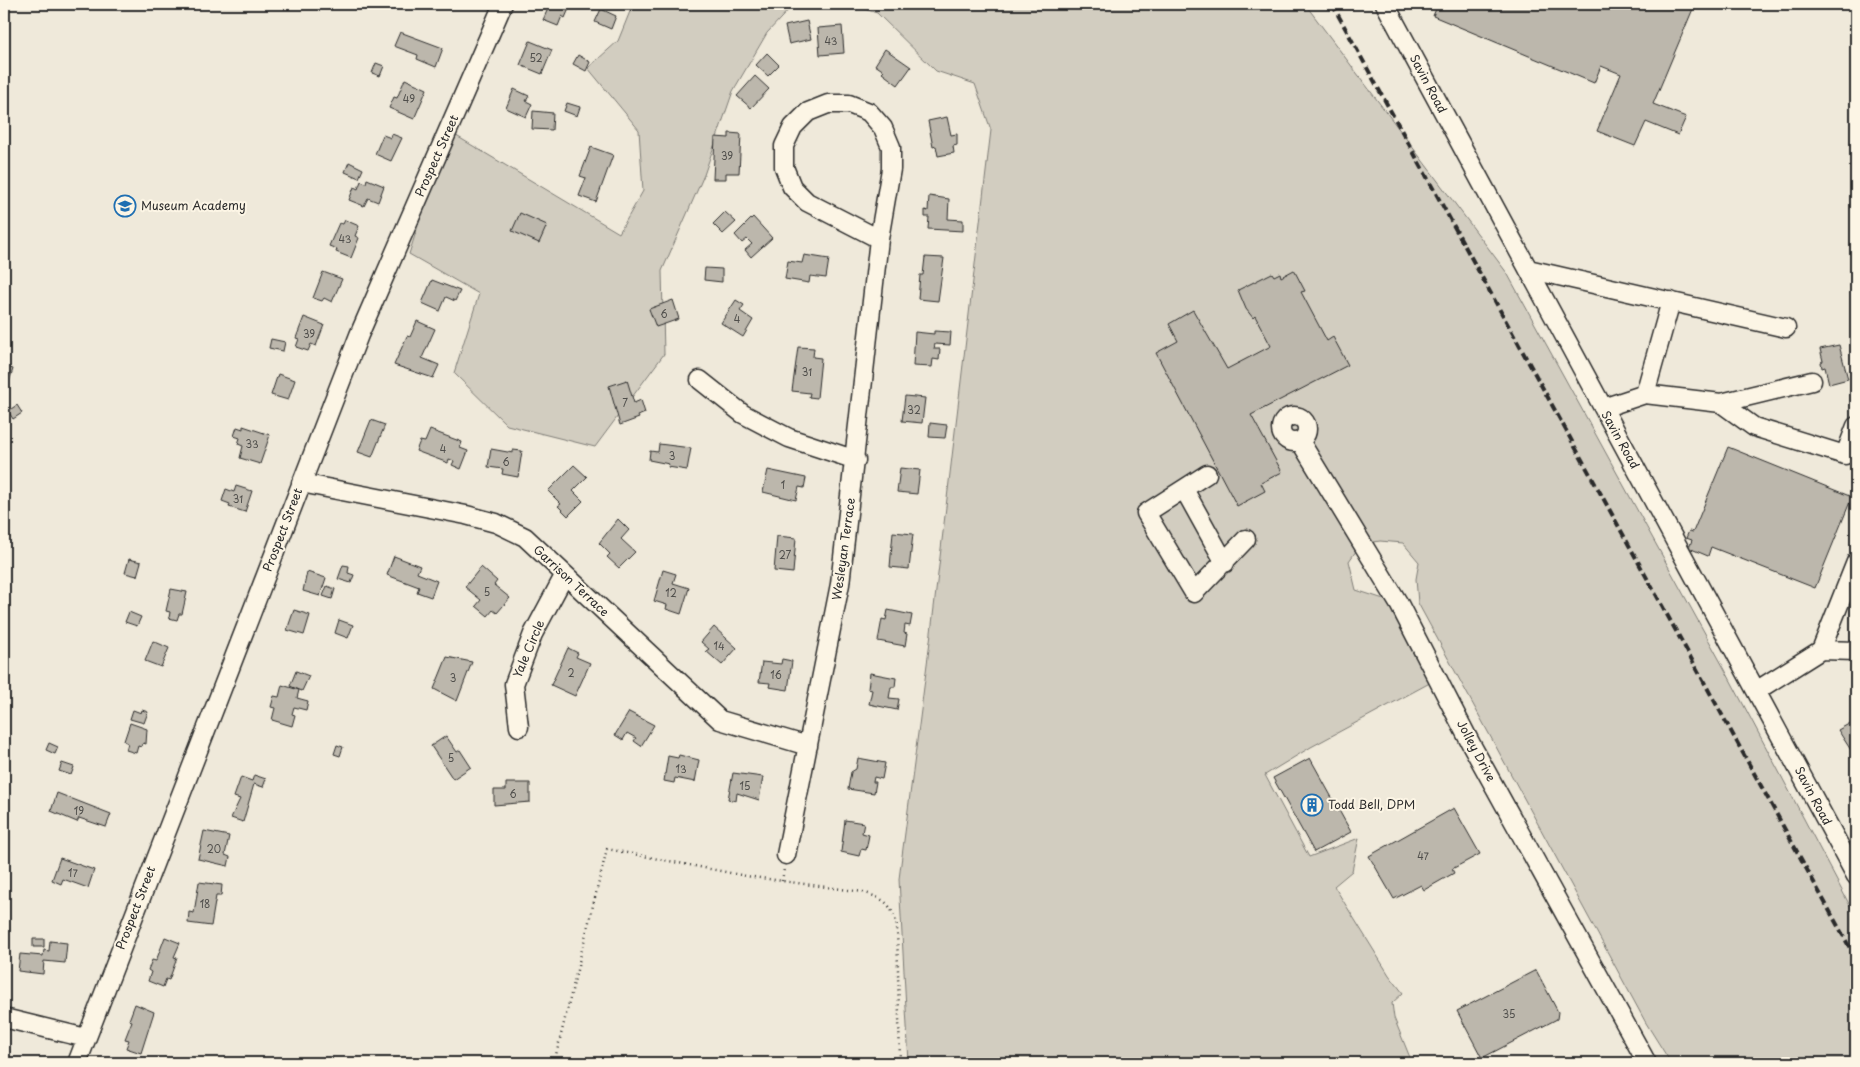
<svg xmlns="http://www.w3.org/2000/svg" width="1860" height="1067" font-family="'Playpen Sans',sans-serif">
<style>
.green{fill:#d2cdc0;stroke:#7e7c76}
.building{fill:#bcb7ac;stroke:#2b2b2b}
.lines{fill:none;stroke-linecap:round;stroke-linejoin:round}
.minor-casing{stroke:#2b2b2b;stroke-width:21}
.path{stroke:#2b2b2b;stroke-width:2.5;stroke-dasharray:1 4;stroke-linecap:butt}
.minor{stroke:#fcf5e5;stroke-width:18}
.rail{stroke:#2b2b2b;stroke-width:4;stroke-dasharray:8 4;stroke-linecap:butt}
.labels{text-anchor:middle;stroke-width:4;stroke-linejoin:round;paint-order:stroke}
.number-label{font-size:10px;fill:#4f4e4b}
.street-label{font-size:12px;fill:#2b2b2b;stroke:#fcf5e5}
.poi-label{font-size:12px;fill:#2b2b2b;stroke:#fcf5e5;text-anchor:start}
</style>
<rect width="100%" height="100%" fill="#efe9da"/>
<filter id="ink" filterUnits="userSpaceOnUse"><feTurbulence type="fractalNoise" baseFrequency=".02" numOctaves="2"/><feDisplacementMap in="SourceGraphic" scale="10" xChannelSelector="R" yChannelSelector="G"/><feConvolveMatrix kernelMatrix="1 2 1 2 8 2 1 2 1" color-interpolation-filters="sRGB"/></filter>
<g filter="url(#ink)">
<path class="green" d="M 633,4 L 794,4 L 767,33 L 733,91 L 704,175 L 662,271 L 664,354 L 595,447 L 507,425 L 454,373 L 479,294 L 409,254 L 448,131 L 619,233 L 643,191 L 639,130 L 588,68 L 618,41 Z
M 849,4 L 1305,4 L 1507,273 L 1724,668 L 1856,917 L 1856,1063 L 1671,1063 L 1646,1023 L 1418,603 L 1416,579 L 1419,562 L 1403,543 L 1380,541 L 1361,544 L 1349,561 L 1356,590 L 1399,604 L 1439,678 L 1311,747 L 1265,775 L 1309,857 L 1359,838 L 1352,871 L 1334,886 L 1389,975 L 1403,993 L 1392,1003 L 1394,1018 L 1411,1060 L 1403,1063 L 909,1063 L 899,879 L 930,641 L 991,130 L 975,84 L 936,71 L 877,13 Z"/>
<path class="building" d="M 550,4 L 571,4 L 565,18 L 562,16 L 558,26 L 543,20 Z
M 1438,4 L 1695,4 L 1653,104 L 1686,117 L 1678,135 L 1646,122 L 1635,146 L 1597,131 L 1621,74 L 1601,66 L 1594,83 L 1433,16 Z
M 601,9 L 616,16 L 611,29 L 595,22 Z
M 807,21 L 811,39 L 789,44 L 785,26 Z
M 842,26 L 844,53 L 820,55 L 818,28 Z
M 400,32 L 443,48 L 436,67 L 417,59 L 418,55 L 394,46 Z
M 530,41 L 552,50 L 542,74 L 520,65 Z
M 885,49 L 911,67 L 898,85 L 882,73 L 884,71 L 875,65 Z
M 767,53 L 779,65 L 768,76 L 756,65 Z
M 578,55 L 590,62 L 586,71 L 573,64 Z
M 376,63 L 384,66 L 380,76 L 372,73 Z
M 755,76 L 769,89 L 751,108 L 737,96 Z
M 405,79 L 427,89 L 414,119 L 389,108 L 394,97 L 397,98 Z
M 514,89 L 529,96 L 526,101 L 532,104 L 526,117 L 506,108 Z
M 567,103 L 580,107 L 577,116 L 564,111 Z
M 533,111 L 553,113 L 552,130 L 532,129 Z
M 947,117 L 951,135 L 957,134 L 957,145 L 953,146 L 954,153 L 938,156 L 936,146 L 933,147 L 928,121 Z
M 729,133 L 741,134 L 739,173 L 726,173 L 726,179 L 713,179 L 715,137 L 729,138 Z
M 392,134 L 402,138 L 391,161 L 375,154 L 383,135 L 391,138 Z
M 591,147 L 613,155 L 596,202 L 579,196 L 586,178 L 580,176 Z
M 349,162 L 363,169 L 359,178 L 345,172 Z
M 367,179 L 384,186 L 378,202 L 368,198 L 364,206 L 349,200 L 354,187 L 358,189 L 361,181 L 366,183 Z
M 929,196 L 949,199 L 948,219 L 963,220 L 963,231 L 928,229 L 929,217 L 925,217 L 925,210 L 928,211 Z
M 725,212 L 736,222 L 723,234 L 713,224 Z
M 520,213 L 547,225 L 539,243 L 512,231 Z
M 753,217 L 772,238 L 751,257 L 745,250 L 752,244 L 747,239 L 742,243 L 735,235 Z
M 345,220 L 359,226 L 355,236 L 359,238 L 351,258 L 336,252 L 337,249 L 329,246 L 339,223 L 343,224 Z
M 804,255 L 829,259 L 826,278 L 810,276 L 809,283 L 785,279 L 788,261 L 802,263 Z
M 925,257 L 944,258 L 938,301 L 918,299 L 920,275 L 923,275 Z
M 705,268 L 722,269 L 722,282 L 704,280 Z
M 1294,270 L 1305,291 L 1301,292 L 1327,341 L 1333,337 L 1348,365 L 1251,415 L 1282,472 L 1261,483 L 1265,491 L 1237,506 L 1156,353 L 1178,341 L 1169,324 L 1193,310 L 1227,369 L 1271,346 L 1255,316 L 1253,318 L 1246,309 L 1238,290 L 1272,273 L 1274,276 L 1280,273 L 1281,277 Z
M 323,272 L 342,279 L 332,302 L 324,298 L 322,301 L 313,298 Z
M 432,280 L 460,291 L 455,301 L 446,297 L 440,311 L 422,303 Z
M 673,300 L 679,319 L 656,327 L 649,309 Z
M 736,300 L 744,305 L 740,311 L 753,320 L 743,337 L 721,323 Z
M 304,317 L 324,325 L 316,346 L 311,344 L 308,351 L 296,347 L 299,339 L 296,338 Z
M 417,321 L 435,329 L 422,358 L 439,365 L 433,378 L 394,365 L 407,336 L 410,337 Z
M 934,331 L 951,332 L 950,345 L 935,344 L 934,349 L 940,349 L 939,360 L 933,359 L 932,367 L 913,366 L 915,332 L 934,334 Z
M 271,339 L 285,342 L 283,351 L 269,348 Z
M 1839,345 L 1848,379 L 1829,384 L 1825,367 L 1822,368 L 1821,362 L 1823,361 L 1820,349 Z
M 798,347 L 814,348 L 813,357 L 821,358 L 817,398 L 809,397 L 810,393 L 792,391 Z
M 4,366 L 13,369 L 8,385 L 4,384 Z
M 278,374 L 295,380 L 288,400 L 271,395 Z
M 627,380 L 634,403 L 641,400 L 645,413 L 638,416 L 639,418 L 620,425 L 609,386 Z
M 905,396 L 925,398 L 922,423 L 902,421 Z
M 17,405 L 22,413 L 13,419 L 8,411 Z
M 371,420 L 385,425 L 372,457 L 358,452 Z
M 930,423 L 947,425 L 945,438 L 929,437 Z
M 243,426 L 270,435 L 260,464 L 240,458 L 243,446 L 238,444 L 240,438 L 234,436 L 237,427 L 243,429 Z
M 430,430 L 462,442 L 460,448 L 468,451 L 461,469 L 452,465 L 454,461 L 449,459 L 448,463 L 416,451 L 420,441 L 425,442 Z
M 659,444 L 691,448 L 687,470 L 668,467 L 669,464 L 649,460 L 650,451 L 658,452 Z
M 1728,447 L 1852,497 L 1815,588 L 1711,547 L 1708,556 L 1689,548 L 1692,540 L 1686,538 L 1689,531 L 1693,532 Z
M 491,449 L 513,453 L 513,450 L 522,451 L 518,477 L 502,474 L 503,469 L 488,467 Z
M 574,465 L 587,477 L 573,491 L 583,501 L 568,516 L 558,506 L 561,504 L 548,491 Z
M 900,468 L 920,470 L 917,494 L 897,492 Z
M 768,470 L 806,478 L 804,488 L 799,487 L 796,500 L 763,492 Z
M 236,486 L 252,491 L 245,512 L 229,507 L 230,504 L 222,501 L 226,489 L 234,492 Z
M 618,519 L 629,530 L 621,539 L 635,552 L 619,568 L 607,557 L 610,554 L 599,543 Z
M 893,532 L 913,534 L 909,569 L 890,567 Z
M 777,536 L 796,538 L 793,573 L 774,571 Z
M 394,556 L 420,566 L 417,573 L 437,581 L 431,597 L 417,592 L 419,587 L 387,575 Z
M 129,559 L 141,562 L 137,576 L 125,573 Z
M 343,565 L 349,566 L 348,573 L 354,575 L 351,583 L 338,579 Z
M 481,567 L 497,581 L 494,585 L 510,598 L 497,613 L 493,610 L 488,616 L 476,606 L 481,600 L 465,587 Z
M 663,570 L 676,574 L 673,583 L 689,588 L 681,614 L 666,609 L 667,605 L 654,601 Z
M 307,572 L 326,578 L 320,596 L 303,591 Z
M 327,586 L 335,589 L 332,599 L 323,596 Z
M 171,589 L 187,592 L 182,614 L 179,614 L 177,620 L 169,618 L 170,612 L 166,611 Z
M 294,610 L 310,615 L 304,635 L 287,630 Z
M 888,610 L 912,615 L 910,626 L 905,625 L 904,633 L 907,634 L 905,646 L 878,641 L 882,619 L 886,620 Z
M 129,612 L 141,617 L 137,626 L 125,622 Z
M 339,620 L 353,625 L 348,638 L 335,633 Z
M 714,627 L 737,648 L 722,665 L 706,651 L 709,649 L 701,642 Z
M 153,641 L 169,648 L 161,667 L 145,661 Z
M 568,648 L 578,653 L 576,657 L 590,663 L 575,696 L 551,685 Z
M 447,657 L 472,662 L 457,701 L 434,689 Z
M 782,659 L 792,661 L 788,690 L 769,687 L 770,683 L 759,682 L 762,662 L 781,664 Z
M 296,671 L 309,676 L 302,691 L 290,686 Z
M 870,673 L 896,678 L 895,687 L 891,687 L 889,698 L 899,699 L 897,710 L 869,704 L 872,690 L 868,689 Z
M 282,685 L 299,690 L 297,698 L 308,701 L 306,710 L 294,707 L 292,714 L 295,715 L 292,726 L 272,720 L 275,708 L 271,707 L 274,696 L 279,697 Z
M 133,710 L 141,713 L 142,710 L 148,712 L 144,723 L 130,719 Z
M 629,712 L 654,725 L 641,746 L 634,741 L 636,738 L 627,733 L 623,740 L 615,735 Z
M 1856,720 L 1856,758 L 1838,730 Z
M 130,723 L 147,729 L 146,744 L 143,743 L 141,747 L 138,746 L 136,753 L 126,750 L 128,743 L 124,741 Z
M 446,736 L 457,752 L 460,750 L 471,767 L 453,779 L 431,746 Z
M 49,743 L 58,747 L 55,754 L 46,750 Z
M 337,745 L 343,747 L 340,756 L 334,754 Z
M 679,755 L 699,760 L 695,782 L 675,778 L 674,783 L 664,781 L 668,756 L 678,758 Z
M 858,758 L 885,763 L 882,779 L 874,777 L 873,782 L 876,782 L 874,793 L 848,789 L 851,772 L 856,769 Z
M 1310,758 L 1351,832 L 1314,852 L 1273,778 Z
M 62,763 L 74,767 L 71,775 L 59,771 Z
M 733,773 L 763,777 L 759,800 L 737,793 L 736,801 L 728,799 Z
M 254,775 L 266,779 L 263,787 L 254,784 L 243,822 L 231,818 L 240,799 L 234,797 L 241,777 L 252,781 Z
M 506,783 L 530,783 L 530,802 L 494,805 L 494,790 L 506,790 Z
M 57,793 L 111,814 L 106,827 L 79,818 L 77,822 L 51,811 Z
M 1454,808 L 1480,854 L 1452,869 L 1454,873 L 1424,890 L 1421,885 L 1394,899 L 1369,856 Z
M 845,820 L 864,823 L 862,833 L 869,835 L 866,850 L 861,849 L 859,856 L 841,852 Z
M 204,831 L 229,836 L 225,855 L 230,857 L 228,866 L 198,859 Z
M 60,858 L 94,870 L 88,888 L 63,879 L 61,884 L 52,880 Z
M 199,882 L 222,885 L 221,896 L 216,896 L 211,926 L 188,923 L 189,912 L 194,913 Z
M 165,937 L 180,943 L 174,957 L 177,958 L 169,980 L 166,979 L 163,987 L 148,981 L 151,972 L 148,970 L 152,960 L 156,961 Z
M 33,939 L 44,939 L 44,947 L 33,947 Z
M 50,941 L 67,943 L 65,963 L 44,961 L 43,974 L 18,971 L 20,954 L 43,956 L 44,950 L 49,951 Z
M 1536,970 L 1558,1012 L 1557,1019 L 1482,1058 L 1457,1011 Z
M 135,1004 L 154,1012 L 141,1053 L 126,1048 L 129,1040 L 125,1039 L 132,1021 L 129,1020 Z"/>
<g class="lines">
<g class="minor-casing">
<path id="minor" d="M 1385,4 L 1856,876
M 1528,269 L 1786,328
M 700,380 L 743,414 L 789,438 L 856,460
M 1645,394 L 1721,403 L 1812,381
M 1721,403 L 1754,427 L 1845,455 L 1856,426
M 1603,408 L 1645,394 L 1671,301
M1281 429a13 13 0 1 1 26 0a13 13 0 1 1-26 0Z
M 1300,441 L 1399,604 L 1471,744 L 1647,1063
M 1207,474 L 1146,513 L 1194,593 L 1246,539
M 301,483 L 466,515 L 496,523 L 525,537 L 720,720 L 808,746
M 1184,489 L 1225,563
M 1821,650 L 1856,562
M 1756,691 L 1821,650 L 1856,651
M 519,727 L 514,684 L 533,634 L 564,576
M 786,855 L 840,584 L 879,239 L 891,169 L 891,147 L 883,128 L 869,112 L 849,104 L 828,104 L 808,112 L 793,127 L 784,146 L 784,167 L 792,187 L 807,202 L 879,239
M 4,1018 L 86,1038
M 77,1063 L 359,335 L 503,4"/>
</g>
<path class="path" d="M 782,881 L 784,869
M 554,1063 L 607,849 L 746,876 L 863,892 C 886,900 891,903 897,926 L 900,1063"/>
<use href="#minor" class="minor"/>
<path class="rail" d="M 1332,4 L 1856,959"/>
</g>
</g>
<defs>
<g id="school-ring" transform="scale(1.125)"><circle r="9.5" fill="#fcf5e5" stroke="#1f6fb2" stroke-width="1.5"/><path d="M0-5L7-2L0 1L-7-2ZM-4 1L0 2.5L4 1V4Q0 6-4 4Z" fill="#1f6fb2"/></g>
<g id="building-ring" transform="scale(1.125)"><circle r="9.5" fill="#fcf5e5" stroke="#1f6fb2" stroke-width="1.5"/><path d="M-4-6H4V6H1V3H-1V6H-4ZM-2.5-4.3h1.7v1.8h-1.7ZM.8-4.3h1.7v1.8H.8ZM-2.5-1h1.7V.8h-1.7ZM.8-1h1.7V.8H.8Z" fill="#1f6fb2"/></g>
</defs>
<g fill-rule="evenodd">
<use href="#school-ring" x="125" y="206"/>
<use href="#building-ring" x="1312" y="805"/>
</g>
<g class="labels">
<g class="number-label">
<text x="831" y="45">43</text>
<text x="536" y="62">52</text>
<text x="409" y="103">49</text>
<text x="727" y="160">39</text>
<text x="345" y="243">43</text>
<text x="664" y="318">6</text>
<text x="737" y="323">4</text>
<text x="309" y="338">39</text>
<text x="807" y="376">31</text>
<text x="625" y="407">7</text>
<text x="914" y="414">32</text>
<text x="252" y="448">33</text>
<text x="443" y="453">4</text>
<text x="672" y="460">3</text>
<text x="506" y="466">6</text>
<text x="783" y="489">1</text>
<text x="238" y="503">31</text>
<text x="785" y="559">27</text>
<text x="487" y="596">5</text>
<text x="671" y="597">12</text>
<text x="719" y="650">14</text>
<text x="571" y="677">2</text>
<text x="776" y="679">16</text>
<text x="453" y="682">3</text>
<text x="451" y="762">5</text>
<text x="681" y="773">13</text>
<text x="745" y="790">15</text>
<text x="513" y="798">6</text>
<text x="79" y="815">19</text>
<text x="214" y="853">20</text>
<text x="1423" y="860">47</text>
<text x="73" y="877">17</text>
<text x="205" y="908">18</text>
<text x="1509" y="1018">35</text>
</g>
<g class="street-label">
<text transform="translate(1428 84) rotate(62)" y="4">Savin Road</text>
<text transform="translate(437 156) rotate(-66)" y="4">Prospect Street</text>
<text transform="translate(1620 440) rotate(61)" y="4">Savin Road</text>
<text transform="translate(283 530) rotate(-69)" y="4">Prospect Street</text>
<text transform="translate(844 549) rotate(-82)" y="4">Wesleyan Terrace</text>
<text transform="translate(571 581) rotate(43)" y="4">Garrison Terrace</text>
<text transform="translate(529 649) rotate(-67)" y="4">Yale Circle</text>
<text transform="translate(1476 751) rotate(62)" y="4">Jolley Drive</text>
<text transform="translate(1813 796) rotate(62)" y="4">Savin Road</text>
<text transform="translate(136 908) rotate(-69)" y="4">Prospect Street</text>
</g>
<g class="poi-label">
<text x="141" y="210">Museum Academy</text>
<text x="1328" y="809">Todd Bell, DPM</text>
</g>
</g>
<rect width="1860" height="1067" fill="none" stroke="#fcf5e5" stroke-width="20"/>
<rect x="10" y="10" width="1840" height="1047" fill="none" stroke="#2b2b2b" stroke-width="2" filter="url(#ink)"/>
</svg>
